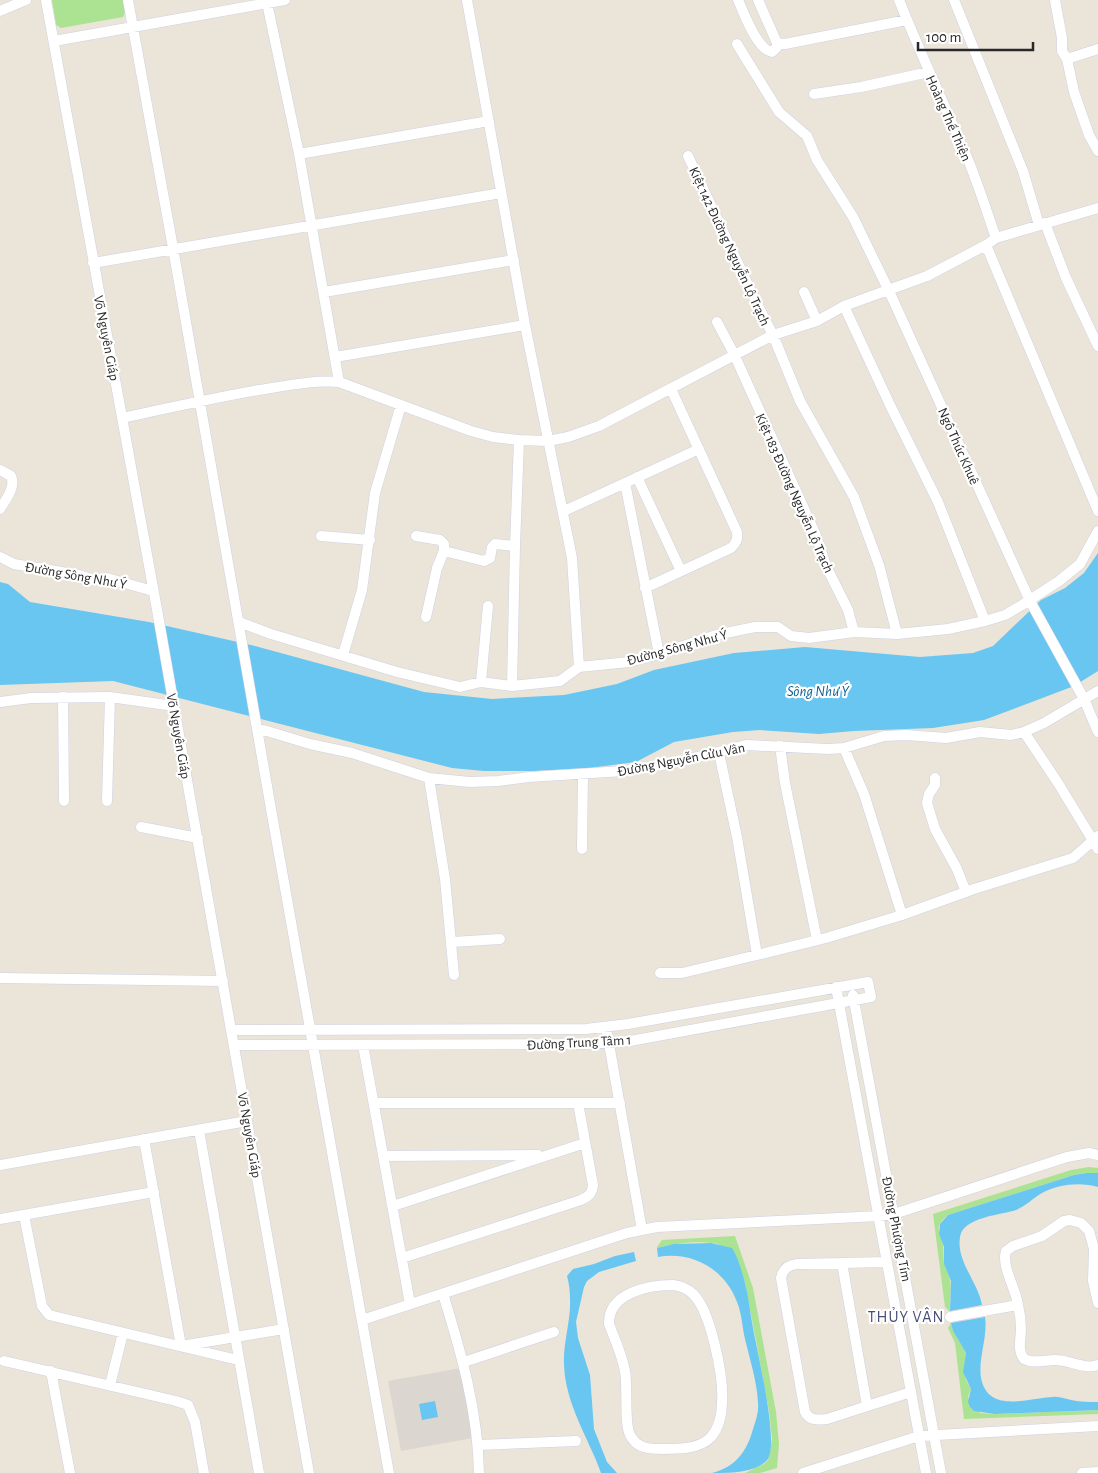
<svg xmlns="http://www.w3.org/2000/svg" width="1098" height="1473" font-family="'Alegreya Sans',sans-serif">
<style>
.green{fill:#abe393}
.plaza{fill:#dbd7d0}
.water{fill:#68c6f1}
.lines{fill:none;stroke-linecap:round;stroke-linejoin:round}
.minor-casing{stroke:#ced1e2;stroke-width:11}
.minor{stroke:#fff;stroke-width:10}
.labels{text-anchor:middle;stroke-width:4.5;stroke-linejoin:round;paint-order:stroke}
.street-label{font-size:14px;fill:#282828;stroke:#fff}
.water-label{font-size:15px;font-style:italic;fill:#0a629a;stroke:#fff}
.quarter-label{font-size:16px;letter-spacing:1px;fill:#484e79;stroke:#fff}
</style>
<rect width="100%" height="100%" fill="#ebe4d9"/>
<path class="green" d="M 52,0 L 124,0 L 126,11 L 123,17 L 61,28 L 56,25 Z
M 1089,1167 L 1098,1168 L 1098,1173 L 1087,1173 L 1074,1175 L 948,1215 C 933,1228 940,1231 943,1246 C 944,1251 943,1256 944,1262 C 945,1268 949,1274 950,1280 C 952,1290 949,1301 950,1311 L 949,1311 L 945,1307 L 933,1214 L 1071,1170 Z
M 735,1236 L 753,1288 L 776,1412 L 779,1444 L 777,1468 L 760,1473 L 745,1473 L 764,1464 L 768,1460 L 770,1454 L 772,1438 L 769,1411 L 745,1282 L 718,1244 C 699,1240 675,1243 657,1248 L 657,1247 L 662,1240 Z
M 951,1323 L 953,1331 L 966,1353 L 964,1367 L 966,1380 L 971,1389 L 968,1397 L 980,1413 L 995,1414 L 1098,1410 L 1098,1414 L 964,1419 L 955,1343 L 948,1328 Z"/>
<path class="plaza" d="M 461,1368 L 473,1438 L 401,1451 L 388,1381 Z"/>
<path class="water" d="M 1098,553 L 1098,671 L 1074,686 L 984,720 L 933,728 L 854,731 L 819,734 L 760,730 L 733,732 L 674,742 L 636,762 L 589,768 L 534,771 L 484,771 L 452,768 L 113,681 L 0,685 L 0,582 L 8,584 L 30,602 L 149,622 L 251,645 L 424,692 L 492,699 L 564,695 L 617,684 L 654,670 L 734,653 L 805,647 L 920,657 L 973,653 L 993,646 L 1041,600 L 1065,588 L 1084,573 Z
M 1087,1173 L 1098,1173 L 1098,1187 C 1081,1182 1058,1184 1042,1193 C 1033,1198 1026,1206 1016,1210 C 1001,1215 963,1217 960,1237 C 956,1261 978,1282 982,1305 L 950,1311 L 951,1281 L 944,1264 L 944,1247 L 939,1234 L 940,1224 L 948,1215 L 1074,1175 Z
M 711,1243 L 732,1248 C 738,1257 742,1272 745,1283 C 749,1298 750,1313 753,1328 C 757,1351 779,1441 768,1459 C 757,1473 730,1473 712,1473 C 736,1467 747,1451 753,1429 C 756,1420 759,1412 758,1403 C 757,1382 750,1360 745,1339 C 742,1327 742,1314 737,1302 C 725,1269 692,1251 658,1257 L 657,1248 L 674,1244 Z
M 634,1252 L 636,1261 L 599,1272 L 587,1281 L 584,1287 L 576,1322 L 578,1338 L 590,1375 L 594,1429 L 607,1462 L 617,1473 L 601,1473 C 588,1437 565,1404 564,1364 C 563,1342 571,1321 570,1299 C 570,1291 569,1283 567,1276 L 573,1269 L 594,1264 L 615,1256 Z
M 985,1317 C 988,1337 978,1358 981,1378 C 988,1414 1028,1398 1053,1397 C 1059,1396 1065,1399 1071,1400 C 1081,1402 1089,1402 1098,1402 L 1098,1410 L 995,1414 L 974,1411 L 970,1407 L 968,1402 L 971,1389 L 963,1372 L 966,1353 L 953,1331 L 951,1323 Z
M 435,1401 L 438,1417 L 422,1420 L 419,1404 Z"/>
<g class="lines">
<g class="minor-casing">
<path id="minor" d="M 46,0 L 156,604 L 309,1473
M 128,0 L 173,248 L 274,826 L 389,1473
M 467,0 L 525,325 L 572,558 L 579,667
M 738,0 C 744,13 757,50 772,52 L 777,47 L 777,43 L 758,0
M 899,0 C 921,55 946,108 969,162 C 979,187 987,212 996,238
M 954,0 L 1023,171 L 1039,225
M 1055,0 L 1062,38 L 1062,51 L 1067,59 L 1074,92 L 1089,135 L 1098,151
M 267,3 L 299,154 L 339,382
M 0,11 L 26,0
M 54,41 L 285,0
M 777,43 L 785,44 L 907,20
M 737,44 L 779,112 L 807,136 L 817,160 L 853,217 L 889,291 L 1030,601 L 1084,699 L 1098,732
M 1067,59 L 1098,49
M 814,94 L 861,87 L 929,72
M 299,154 L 489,121
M 688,156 L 756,302 L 773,335 L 800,401 L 854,497 L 879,565 L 897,634
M 1045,223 L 1066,278 L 1098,346
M 986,245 L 1098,511
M 93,263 L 501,193
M 324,292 L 514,260
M 804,292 L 817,321
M 844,306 L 890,405 L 938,502 L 985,621
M 717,322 L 734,354 L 815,533 L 827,568 L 848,610 L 854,632
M 335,357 L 525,325
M 122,418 C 168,408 213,398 259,390 C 285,386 312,380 339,382 L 471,431 L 493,437 L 519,440 L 548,441 L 568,437 L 599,426 L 773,335 L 817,321 L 844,306 L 927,276 L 986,245 L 996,238 L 1098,208
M 0,470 L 11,476 C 16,487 6,499 0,509
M 637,477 L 681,571
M 625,483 L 659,654
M 564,511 L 699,449
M 321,536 L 370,540
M 416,536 L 440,540 L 444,544 L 444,551 L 437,568 L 426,617
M 444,551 L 484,561 L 490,558 L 492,547 L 495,544 L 515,546
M 0,557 L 14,564 L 79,575 L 94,580 L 107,578 L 153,591
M 645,588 L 731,548 C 736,543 738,540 737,532 L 671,389
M 239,622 L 271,634 L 397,672 L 460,687 L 481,682 L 512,686 L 560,681 L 579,667 L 629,662 L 659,654 L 716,635 L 755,627 L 778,627 L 791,636 L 809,638 L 854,632 L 897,634 L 948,629 L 985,621 L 1005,615 L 1022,605 L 1059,581 L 1080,564 L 1098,531
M 343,655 L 362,590 L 375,493 L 401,405
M 481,682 L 488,606
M 512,686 L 515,546 L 519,440
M 63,697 L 64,801
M 0,702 L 31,698 L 110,697 L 174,706
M 257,728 L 310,744 L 352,753 L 429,778 L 470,782 L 498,781 L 529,777 L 624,771 L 673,763 L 746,745 L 828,749 L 844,748 L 884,736 L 906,735 L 946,738 L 980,732 L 1011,735 L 1024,732 L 1044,723 L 1098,691
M 1024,732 L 1058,783 L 1098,849
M 780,746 L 785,783 L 817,940
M 844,748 L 864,794 L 902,915
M 719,753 L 737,837 L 757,955
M 429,778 L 445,879 L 454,975
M 935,778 L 935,785 L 929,794 L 927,803 L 935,829 L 957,869 L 966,892
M 107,801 L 110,697
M 141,827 L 198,838
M 582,849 L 583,775
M 452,942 L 500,939
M 660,973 L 682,973 L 757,955 L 826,938 L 902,915 L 974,889 L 1073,858 L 1098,836
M 0,978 L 223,981
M 836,987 L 926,1473
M 853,995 L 941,1473
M 606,1027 L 642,1230
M 231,1030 L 586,1029 L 628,1024 L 868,982 L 871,997 L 630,1041 L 588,1044 L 234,1045
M 363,1045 L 410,1304
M 374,1103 L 620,1103
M 199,1130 L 259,1473
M 144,1139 L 181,1346 L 284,1329
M 383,1156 L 538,1155
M 0,1165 L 247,1121
M 393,1206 L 585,1143
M 24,1215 L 42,1306 L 49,1315 L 238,1360
M 0,1219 L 154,1192
M 402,1258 L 581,1200 C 589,1196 592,1194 593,1185 L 578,1103
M 887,1262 L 797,1264 C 788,1265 783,1269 781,1278 L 805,1412 C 810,1421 818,1420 827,1419 L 911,1392
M 842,1263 L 867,1406
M 673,1285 C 681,1286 687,1288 693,1294 C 711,1311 724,1378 722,1403 C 722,1414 719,1429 710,1438 C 699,1449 678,1449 663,1449 C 650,1449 637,1449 630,1435 C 624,1424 628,1387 625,1371 C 622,1355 615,1340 609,1324 C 608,1293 648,1285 673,1285 Z
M 443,1294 C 461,1352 478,1411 479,1473
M 1098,1303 L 1093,1281 L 1094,1249 L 1089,1231 L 1081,1223 L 1070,1220 L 1064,1221 L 1042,1236 L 1013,1246 L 1006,1251 C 1001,1266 1016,1289 1018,1305 C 1020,1313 1021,1321 1021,1329 C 1021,1339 1017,1350 1024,1359 C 1034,1364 1045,1360 1055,1360 C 1070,1360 1085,1370 1098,1365
M 950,1317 L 1018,1305
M 362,1320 L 627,1233 L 657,1227 L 879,1216 L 894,1214 L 1067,1157 L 1089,1153 L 1098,1155
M 4,1361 L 176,1401 L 188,1405 L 195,1422 L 204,1473
M 464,1362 L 554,1332
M 51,1371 L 70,1473
M 110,1385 L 123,1333
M 479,1445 L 576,1441
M 803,1473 L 919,1436 L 1098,1426
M 1082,1473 L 1098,1472"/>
</g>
<use href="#minor" class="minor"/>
</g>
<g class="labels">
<g class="street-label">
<text transform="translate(949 118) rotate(66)" y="5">Hoàng Thế Thiện</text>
<text transform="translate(730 246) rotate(65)" y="5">Kiệt 142 Đường Nguyễn Lộ Trạch</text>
<text transform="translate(107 338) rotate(79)" y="5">Võ Nguyên Giáp</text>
<text transform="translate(959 446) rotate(66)" y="5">Ngô Thúc Khuê</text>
<text transform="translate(795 493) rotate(66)" y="5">Kiệt 183 Đường Nguyễn Lộ Trạch</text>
<text transform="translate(76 575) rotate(10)" y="5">Đường Sông Như Ý</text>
<text transform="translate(677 647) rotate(-15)" y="5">Đường Sông Như Ý</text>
<text transform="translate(179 736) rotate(80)" y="5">Võ Nguyên Giáp</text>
<text transform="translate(681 759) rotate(-11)" y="5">Đường Nguyễn Cửu Vân</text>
<text transform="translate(579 1042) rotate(-3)" y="5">Đường Trung Tâm 1</text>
<text transform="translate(250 1135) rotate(80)" y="5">Võ Nguyên Giáp</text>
<text transform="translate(897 1229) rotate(79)" y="5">Đường Phượng Tím</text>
</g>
<g class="water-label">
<text x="818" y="696">Sông Như Ý</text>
</g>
<g class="quarter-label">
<text x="906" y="1322">THỦY VÂN</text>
</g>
</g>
<path d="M918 42v8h115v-8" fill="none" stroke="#282828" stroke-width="2.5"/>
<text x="926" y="42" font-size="15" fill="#282828" stroke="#ffffff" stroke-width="4" paint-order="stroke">100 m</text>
</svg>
